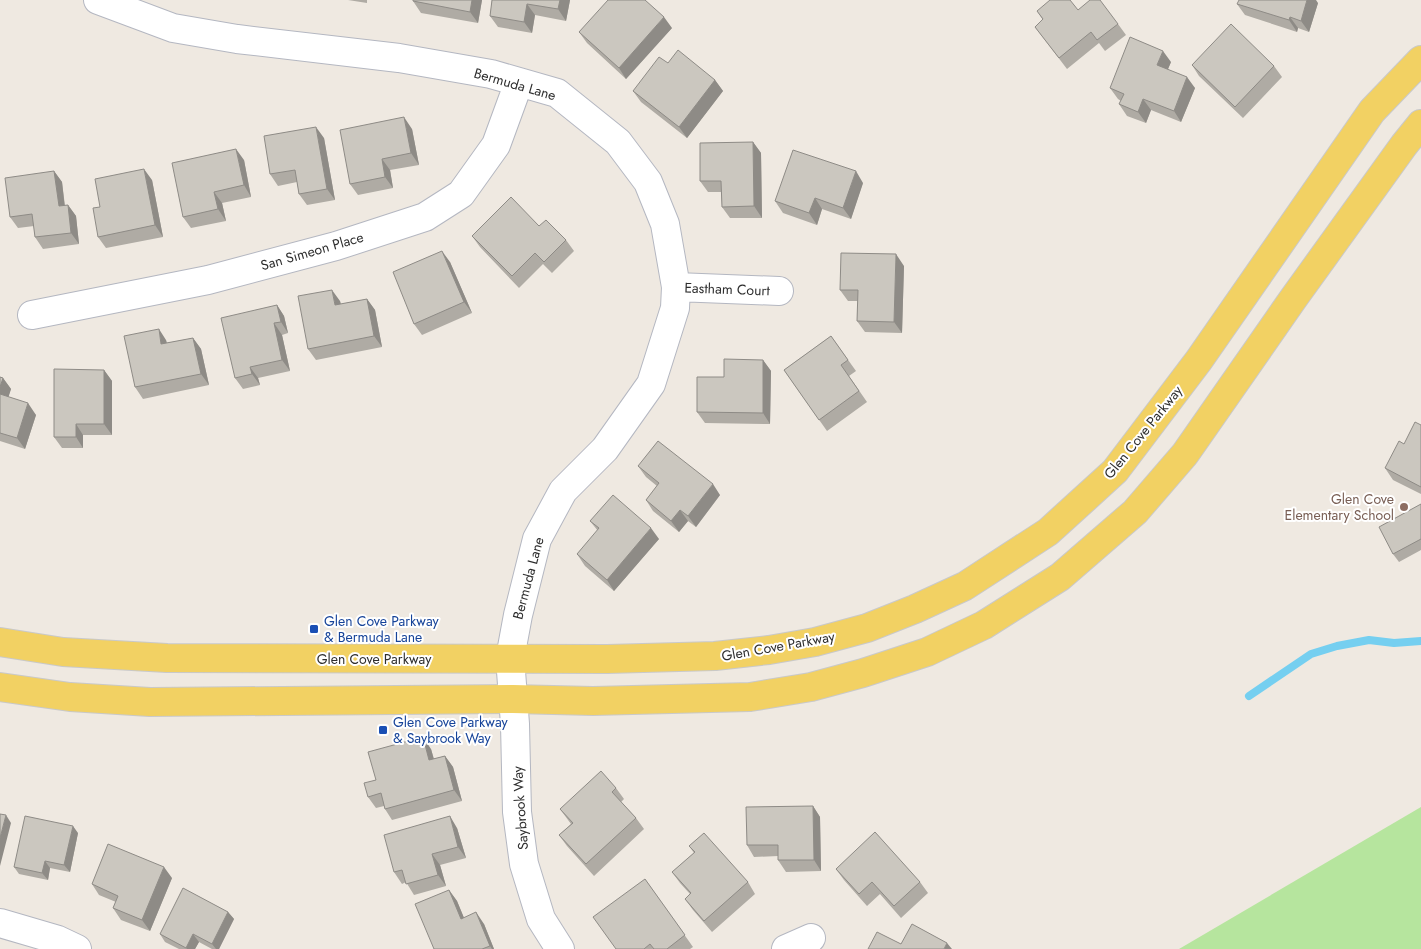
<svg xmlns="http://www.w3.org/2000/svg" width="1421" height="949" font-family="Jost,sans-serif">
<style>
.grass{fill:#b6e59e}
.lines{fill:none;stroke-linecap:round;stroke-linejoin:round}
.stream{stroke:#75cff0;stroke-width:8}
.minor-casing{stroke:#b4b7c1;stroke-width:30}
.major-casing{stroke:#c9c9c9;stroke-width:30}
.minor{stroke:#fff;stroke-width:28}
.major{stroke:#f2d163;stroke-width:28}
.wall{fill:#afaba4}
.shaded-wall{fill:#8e8b86}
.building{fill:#cbc7bf;stroke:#8e8b86}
.education-dot{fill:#8d6e63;stroke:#fff;stroke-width:2}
.transit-dot{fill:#1a4fb4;stroke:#fff;stroke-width:2}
.labels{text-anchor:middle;stroke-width:4;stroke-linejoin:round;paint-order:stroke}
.street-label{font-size:14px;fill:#2e2e2e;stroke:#fff}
.education-label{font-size:14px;fill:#785e54;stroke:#fff;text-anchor:end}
.transit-label{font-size:14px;fill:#164399;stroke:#fff;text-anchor:start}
</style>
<rect width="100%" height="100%" fill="#efe9e1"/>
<path class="grass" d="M 1421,807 L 1421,949 L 1179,949 Z"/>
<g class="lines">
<path class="stream" d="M 1249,696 L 1311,654 L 1337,646 L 1369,640 L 1394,643 L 1421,641"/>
<g class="minor-casing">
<path id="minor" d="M 98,0 L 173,28 L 237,39 L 399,58 L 491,74 L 557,93 L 618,142 L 648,182 L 665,224 L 676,287 L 675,308 L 651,384 L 605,449 L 563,491 L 537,539 L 518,615 L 510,658 L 515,724 L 517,812 L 524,864 L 541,919 L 560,949
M 676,287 L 779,291
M 32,315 L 208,280 L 336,246 L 425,217 L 461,194 L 496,145 L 519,82
M 0,923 L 58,940 L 77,949
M 786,949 L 811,938"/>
</g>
<g class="major-casing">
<path id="major" d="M 0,642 L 63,652 L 167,658 L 607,659 L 715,656 L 769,650 L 815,642 L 867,628 L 915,609 L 965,586 L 1048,532 L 1115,471 L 1199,360 L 1372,111 L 1421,60
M 0,687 L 70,697 L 150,702 L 513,699 L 593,701 L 750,697 L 811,687 L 863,673 L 927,652 L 984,625 L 1060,577 L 1135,512 L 1185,454 L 1293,299 L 1404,145 L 1421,124"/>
</g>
<use href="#minor" class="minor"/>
<use href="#major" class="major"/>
</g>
<path class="wall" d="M 348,0 L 367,0 L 367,3 Z
M 413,0 L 482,0 L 478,23 L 421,13 L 413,1 Z
M 492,0 L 570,0 L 566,21 L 535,15 L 532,33 L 498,27 L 490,16 Z
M 1318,3 L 1309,32 L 1298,28 L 1297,32 L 1245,15 L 1237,4 Z
M 1037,11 L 1118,24 L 1126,35 L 1105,51 L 1099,43 L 1067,69 L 1035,27 L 1043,20 Z
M 672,28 L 626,79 L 587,43 L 579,32 Z
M 1171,62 L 1168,69 L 1195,88 L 1181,122 L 1151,110 L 1146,123 L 1127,116 L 1119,104 L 1121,101 L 1118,99 L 1110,88 Z
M 668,63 L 715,80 L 723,91 L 687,138 L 641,102 L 633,91 Z
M 1192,65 L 1274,66 L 1282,77 L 1243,118 L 1199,76 Z
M 412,129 L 419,165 L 390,170 L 393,188 L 358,195 L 350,184 Z
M 324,138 L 335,200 L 307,205 L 299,194 L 297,182 L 278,186 L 270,174 Z
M 753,142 L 761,153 L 762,218 L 730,218 L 722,207 L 721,192 L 708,192 L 700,181 Z
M 244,160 L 251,197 L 222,203 L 226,221 L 191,228 L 183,217 Z
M 54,171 L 62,182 L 65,206 L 68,205 L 76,216 L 79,244 L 43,249 L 35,237 L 34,226 L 18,228 L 10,217 Z
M 152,180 L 163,237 L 106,248 L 98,237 L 100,207 Z
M 863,183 L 851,219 L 822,209 L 817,225 L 783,213 L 775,201 Z
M 539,226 L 566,240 L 574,251 L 552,273 L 543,264 L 519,288 L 480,247 L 472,236 Z
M 450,262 L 472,313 L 422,335 L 414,324 Z
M 904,266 L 902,333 L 865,332 L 857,321 L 858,301 L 848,301 L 840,290 Z
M 367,299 L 375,310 L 382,347 L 316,360 L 308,349 L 340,301 L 341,304 Z
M 277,305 L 284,316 L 288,333 L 282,335 L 290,371 L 258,378 L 260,385 L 243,389 L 235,378 Z
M 831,336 L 856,371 L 849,376 L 867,402 L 827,431 L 784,370 Z
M 193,338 L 201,349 L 209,385 L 143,399 L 135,387 L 166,340 L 167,343 Z
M 763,360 L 771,371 L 770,424 L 705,423 L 697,412 L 724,377 Z
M 104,370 L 112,381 L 112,435 L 83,435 L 83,448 L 62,448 L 54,437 Z
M 0,377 L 3,378 L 11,389 L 8,397 L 36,415 L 25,449 L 0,441 Z
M 1421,425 L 1421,494 L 1393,480 L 1385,468 L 1404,444 Z
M 638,466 L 720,495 L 696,527 L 688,521 L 679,532 L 653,511 L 646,500 L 657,486 L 646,477 Z
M 1421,504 L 1421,550 L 1399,562 L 1393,554 Z
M 590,521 L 659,539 L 614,591 L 585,566 L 577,554 L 598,531 Z
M 431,749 L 434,759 L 445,756 L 453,767 L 462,801 L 392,820 L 385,809 L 384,806 L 376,808 L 368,797 L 376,780 Z
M 616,788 L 624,799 L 621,802 L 636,818 L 644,829 L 594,876 L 567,846 L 559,835 L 571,824 L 560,809 Z
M 813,806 L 820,817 L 821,871 L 786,872 L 778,860 L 778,856 L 754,857 L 747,845 Z
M 457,828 L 466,858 L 440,865 L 446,886 L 414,895 L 406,882 L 402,884 L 394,872 Z
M 78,833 L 70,872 L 50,868 L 48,880 L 19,874 L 14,867 Z
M 689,846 L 748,882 L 755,894 L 712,932 L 693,910 L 685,899 L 690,894 L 680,883 L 672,872 L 694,853 Z
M 836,869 L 920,882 L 928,893 L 901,918 L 880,894 L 867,906 L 844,880 Z
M 172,878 L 150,931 L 121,920 L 113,908 L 116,902 L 99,895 L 92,884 Z
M 645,879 L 693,947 L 690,949 L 616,949 Z
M 449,890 L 457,901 L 464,918 L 484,924 L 494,949 L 434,949 Z
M 228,912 L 234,919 L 219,949 L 212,949 L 199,942 L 195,949 L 179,949 L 165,942 L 160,934 Z"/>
<path class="shaded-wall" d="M 472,0 L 482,0 L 478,23 L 470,12 Z
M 560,0 L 570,0 L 566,21 L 558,9 Z
M 1307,0 L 1316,0 L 1318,3 L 1309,32 L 1301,21 Z
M 527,4 L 535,15 L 532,33 L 524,22 Z
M 664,17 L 672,28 L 626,79 L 619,68 Z
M 1290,17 L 1298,28 L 1297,32 L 1289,20 Z
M 1163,51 L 1171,62 L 1165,76 L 1157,65 Z
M 1187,77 L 1195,88 L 1181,122 L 1174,111 Z
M 715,80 L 723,91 L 687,138 L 679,127 Z
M 1143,99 L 1151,110 L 1146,123 L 1138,112 Z
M 404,117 L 412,129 L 419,165 L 411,153 Z
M 316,127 L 324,138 L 335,200 L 327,189 Z
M 753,142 L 761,153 L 762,218 L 754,206 Z
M 236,149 L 244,160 L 251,197 L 244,185 Z
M 382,159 L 390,170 L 393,188 L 385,177 Z
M 144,169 L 152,180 L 163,237 L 155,225 Z
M 54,171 L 62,182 L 66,218 L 59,206 Z
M 856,171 L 863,183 L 851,219 L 843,208 Z
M 214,192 L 222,203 L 226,221 L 218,209 Z
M 815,198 L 822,209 L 817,225 L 809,213 Z
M 68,205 L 76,216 L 79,244 L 71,233 Z
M 442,251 L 450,262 L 472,313 L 464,302 Z
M 896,254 L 904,266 L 902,333 L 894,322 Z
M 332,290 L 340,301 L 343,316 L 335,305 Z
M 367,299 L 375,310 L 382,347 L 374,336 Z
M 277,305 L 284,316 L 288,333 L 281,322 Z
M 274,323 L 282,335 L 290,371 L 282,360 Z
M 159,329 L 166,340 L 169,355 L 161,344 Z
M 193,338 L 201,349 L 209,385 L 201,374 Z
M 763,360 L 771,371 L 770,424 L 763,413 Z
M 250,367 L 258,378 L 260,385 L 252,374 Z
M 104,370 L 112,381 L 112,435 L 104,424 Z
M 3,378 L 11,389 L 6,405 L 0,397 L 0,387 Z
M 28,403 L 36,415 L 25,449 L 17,438 Z
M 76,424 L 83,435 L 83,448 L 76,437 Z
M 713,484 L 720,495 L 696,527 L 688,516 Z
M 680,510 L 688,521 L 679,532 L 671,521 Z
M 651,528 L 659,539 L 614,591 L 607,580 Z
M 423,737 L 431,749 L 437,771 L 429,760 Z
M 445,756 L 453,767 L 462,801 L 454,790 Z
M 813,806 L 820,817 L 821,871 L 814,860 Z
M 6,815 L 11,823 L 0,866 L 0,838 Z
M 450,816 L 457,828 L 466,858 L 458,847 Z
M 73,826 L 78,833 L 70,872 L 64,865 Z
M 432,854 L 440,865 L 446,886 L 438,875 Z
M 45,861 L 50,868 L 48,880 L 42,873 Z
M 164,867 L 172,878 L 150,931 L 142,920 Z
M 449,890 L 457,901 L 469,930 L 461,919 Z
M 228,912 L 234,919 L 219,949 L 216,949 L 212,944 Z
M 476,912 L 484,924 L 494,949 L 492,949 L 490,946 Z
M 193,934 L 199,942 L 195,949 L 187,949 L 186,948 Z
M 947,943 L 952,949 L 944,949 Z"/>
<path class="building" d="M 413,0 L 472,0 L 470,12 L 413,1 Z
M 492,0 L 560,0 L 558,9 L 527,4 L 524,22 L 490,16 Z
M 608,0 L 645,0 L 664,17 L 619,68 L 579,32 Z
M 1050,0 L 1070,0 L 1078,10 L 1090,0 L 1100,0 L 1118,24 L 1097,40 L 1091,32 L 1059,58 L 1035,27 L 1043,19 L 1037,11 Z
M 1239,0 L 1307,0 L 1301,21 L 1290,17 L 1289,20 L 1237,4 Z
M 1231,24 L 1274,66 L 1235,107 L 1192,65 Z
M 1130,37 L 1163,51 L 1157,65 L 1187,77 L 1174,111 L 1143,99 L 1138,112 L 1119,104 L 1124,94 L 1110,88 Z
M 678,50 L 715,80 L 679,127 L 633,91 L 659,57 L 668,63 Z
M 404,117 L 411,153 L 382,159 L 385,177 L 350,184 L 340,130 Z
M 316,127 L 327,189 L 299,194 L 295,170 L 270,174 L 264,136 Z
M 753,142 L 754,206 L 722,207 L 721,181 L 700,181 L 700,143 Z
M 236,149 L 244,185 L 214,192 L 218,209 L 183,217 L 172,163 Z
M 793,150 L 856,171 L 843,208 L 815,198 L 809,213 L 775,201 Z
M 144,169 L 155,225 L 98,237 L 93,208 L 100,207 L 95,179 Z
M 54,171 L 59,206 L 68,205 L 71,233 L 35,237 L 32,214 L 10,217 L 5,178 Z
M 511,197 L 539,226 L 546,220 L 566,240 L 544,262 L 535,253 L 512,276 L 472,236 Z
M 442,251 L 464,302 L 414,324 L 393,272 Z
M 841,253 L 896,254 L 894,322 L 857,321 L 858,290 L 840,290 Z
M 332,290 L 335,305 L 367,299 L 374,336 L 308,349 L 298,296 Z
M 277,305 L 281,322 L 274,323 L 282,360 L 250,367 L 252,374 L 235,378 L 221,318 Z
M 159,329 L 161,344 L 193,338 L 201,374 L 135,387 L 124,336 Z
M 831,336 L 848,360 L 841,365 L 859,391 L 819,420 L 784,370 Z
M 724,359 L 763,360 L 763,413 L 697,412 L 697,377 L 724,377 Z
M 54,369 L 104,370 L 104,424 L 76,424 L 76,437 L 54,437 Z
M 0,377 L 3,378 L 0,387 Z
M 0,394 L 28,403 L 17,438 L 0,433 Z
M 1415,422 L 1421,425 L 1421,487 L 1385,468 L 1399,441 L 1404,444 Z
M 658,441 L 713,484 L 688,516 L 680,510 L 671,521 L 646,500 L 659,483 L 638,466 Z
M 613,495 L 651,528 L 607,580 L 577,554 L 599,528 L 590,521 Z
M 1421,504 L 1421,539 L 1393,554 L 1379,527 Z
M 423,737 L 429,760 L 445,756 L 454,790 L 385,809 L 381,793 L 368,797 L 364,783 L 376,780 L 368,752 Z
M 601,771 L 616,788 L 612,792 L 636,818 L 586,864 L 559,835 L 573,823 L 560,809 Z
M 813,806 L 814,860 L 778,860 L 778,845 L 747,845 L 746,807 Z
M 0,814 L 6,815 L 0,838 Z
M 25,816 L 73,826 L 64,865 L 45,861 L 42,873 L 14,867 Z
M 450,816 L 458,847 L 432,854 L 438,875 L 406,884 L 402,870 L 394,872 L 384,835 Z
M 875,832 L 920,882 L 894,906 L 872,882 L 859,894 L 836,869 Z
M 704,833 L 748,882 L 704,921 L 685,899 L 691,893 L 672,872 L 695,852 L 689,846 Z
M 108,844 L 164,867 L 142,920 L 113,908 L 118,896 L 92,884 Z
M 645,879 L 685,935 L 667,949 L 654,949 L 650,944 L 644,949 L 616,949 L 593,917 Z
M 183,888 L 228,912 L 212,944 L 193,934 L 186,948 L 160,934 Z
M 449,890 L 461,919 L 476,912 L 490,946 L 482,949 L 434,949 L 415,904 Z
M 912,924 L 947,943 L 944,949 L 868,949 L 877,932 L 901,944 Z"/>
<circle class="education-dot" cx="1404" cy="507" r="5"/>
<g class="transit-dot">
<rect x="309" y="624" width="10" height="10" rx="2.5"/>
<rect x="378" y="725" width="10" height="10" rx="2.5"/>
</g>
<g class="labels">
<g class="street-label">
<text transform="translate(515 84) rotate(16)" y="5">Bermuda Lane</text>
<text transform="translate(312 251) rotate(-16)" y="5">San Simeon Place</text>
<text transform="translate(727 289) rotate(2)" y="5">Eastham Court</text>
<text transform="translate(1143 432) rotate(-51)" y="5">Glen Cove Parkway</text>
<text transform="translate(528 578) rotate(-75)" y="5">Bermuda Lane</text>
<text transform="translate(778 646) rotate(-10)" y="5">Glen Cove Parkway</text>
<text x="374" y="664">Glen Cove Parkway</text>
<text transform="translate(520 808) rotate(-94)" y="5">Saybrook Way</text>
</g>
<g class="education-label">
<text x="1394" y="504">Glen Cove<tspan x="1394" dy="16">Elementary School</tspan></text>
</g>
<g class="transit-label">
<text x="324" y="626">Glen Cove Parkway<tspan x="324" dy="16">&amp; Bermuda Lane</tspan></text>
<text x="393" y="727">Glen Cove Parkway<tspan x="393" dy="16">&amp; Saybrook Way</tspan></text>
</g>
</g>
</svg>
